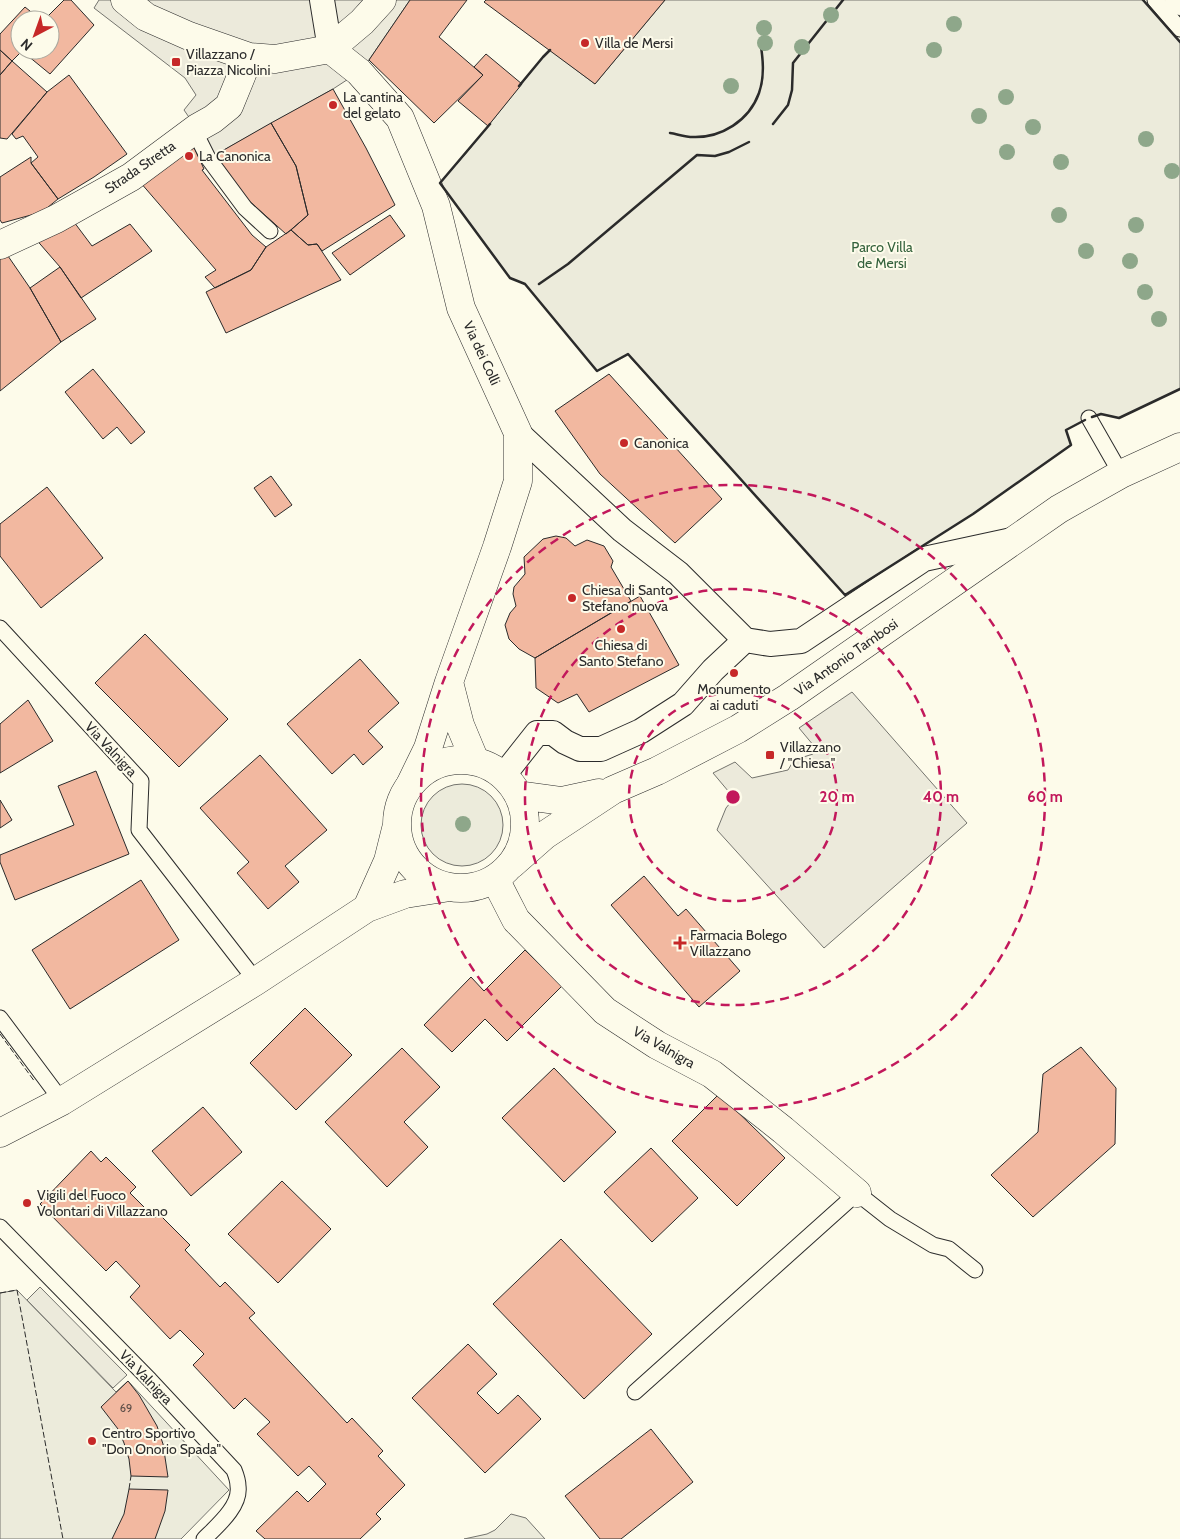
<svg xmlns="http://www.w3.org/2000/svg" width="1180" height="1539" font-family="Cabin,sans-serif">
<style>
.green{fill:#ecebdb;stroke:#74746e}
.parking{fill:#eceadb;stroke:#74746e}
.building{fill:#f2b8a0;stroke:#2b2b2b}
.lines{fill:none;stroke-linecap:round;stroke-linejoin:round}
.service-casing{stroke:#2b2b2b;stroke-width:17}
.pedestrian-casing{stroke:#2b2b2b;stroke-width:26}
.minor-casing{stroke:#2b2b2b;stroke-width:29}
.secondary-casing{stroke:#2b2b2b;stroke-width:29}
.service{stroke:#fdfbea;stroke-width:15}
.pedestrian{stroke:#fdfbea;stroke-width:24}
.minor{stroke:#fdfbea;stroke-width:28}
.secondary{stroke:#fdfbea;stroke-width:28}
.fence{stroke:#2b2b2b;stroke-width:1;stroke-dasharray:6 2.5;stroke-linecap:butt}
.wall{stroke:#2b2b2b;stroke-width:2.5}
.tree{fill:#8ea78a}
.ring{fill:none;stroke:#c2185b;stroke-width:2.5;stroke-dasharray:9 6}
.poi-dot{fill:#c62828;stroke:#fdfbea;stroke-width:2}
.labels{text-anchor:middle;stroke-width:4;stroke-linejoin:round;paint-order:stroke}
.number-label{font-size:11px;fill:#5d4e48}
.poi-label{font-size:14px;fill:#2b2b2b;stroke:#fdfbea;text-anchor:start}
.street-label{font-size:14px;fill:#2b2b2b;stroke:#fdfbea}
.park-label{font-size:14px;fill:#34623c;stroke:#fdfbea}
.centre{fill:#c2185b;stroke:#fdfbea;stroke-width:2.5}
.ring-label{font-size:15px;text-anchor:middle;font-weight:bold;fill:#c2185b;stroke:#fdfbea;stroke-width:4;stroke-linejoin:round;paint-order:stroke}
</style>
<rect width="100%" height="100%" fill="#fdfbea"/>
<path class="green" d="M 665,0 L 1143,0 L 1180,42 L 1180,389 L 1119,418 L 1101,414 L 1089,418 L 1066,430 L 1071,445 L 973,514 L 845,595 L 628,355 L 597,371 L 525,284 L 510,278 L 440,183 L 468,151 L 543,57 L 550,50 L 595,84 Z
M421 825a41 41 0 1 1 82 0a41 41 0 1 1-82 0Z
M 17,1290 L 116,1392 L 128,1381 L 229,1490 L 181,1539 L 0,1539 L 0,1293 Z
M 511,1514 L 526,1518 L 545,1539 L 464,1539 L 487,1534 L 495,1530 Z"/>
<path class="parking" d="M 99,0 L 410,0 L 369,60 L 359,72 L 333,89 L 215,155 L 184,110 L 196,95 L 185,78 L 94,8 Z
M 852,692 L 967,823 L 824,948 L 717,830 L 726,808 L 734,798 L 713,773 L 735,762 L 752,778 L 788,770 L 794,760 L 813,754 L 814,746 L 799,728 Z
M 40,1287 L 127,1375 L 113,1388 L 27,1300 Z"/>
<path class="building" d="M 64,0 L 71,0 L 94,25 L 50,74 L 22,51 L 12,61 L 0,50 L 0,34 L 25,7 L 41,20 L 20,20 L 20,50 L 50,50 L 50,20 L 44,20 Z
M 410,0 L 467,0 L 439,37 L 483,75 L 434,123 L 369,60 Z
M 486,0 L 665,0 L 595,84 L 484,2 Z
M 0,50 L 12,61 L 0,75 Z
M 486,54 L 522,84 L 488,126 L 458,101 L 483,75 L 474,67 Z
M 12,61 L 47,92 L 7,139 L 0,138 L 0,75 Z
M 69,75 L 127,154 L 94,177 L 58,199 L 31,163 L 38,157 L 23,136 L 16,139 L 12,134 L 47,92 Z
M 333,89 L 366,148 L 395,205 L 322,251 L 317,244 L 308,245 L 291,230 L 308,215 L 296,166 L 271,123 Z
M 271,123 L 296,166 L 308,215 L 286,234 L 237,190 L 215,155 Z
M 192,143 L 204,169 L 202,170 L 252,235 L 266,247 L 251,270 L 215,288 L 205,277 L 216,270 L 140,182 Z
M 31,157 L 31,163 L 58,199 L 42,212 L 2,223 L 0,220 L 0,177 Z
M 390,215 L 405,236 L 350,275 L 332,253 Z
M 71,218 L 92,246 L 130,224 L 152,251 L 81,298 L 60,267 L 34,237 Z
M 291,230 L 308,245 L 317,244 L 341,280 L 226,333 L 206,292 L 251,270 L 266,247 Z
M 0,251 L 8,256 L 30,288 L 61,342 L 0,391 Z
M 60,267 L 96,319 L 61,342 L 30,288 Z
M 93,369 L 145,432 L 131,444 L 117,427 L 103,439 L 65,392 Z
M 609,374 L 722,499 L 675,543 L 600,474 L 555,411 Z
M 271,476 L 292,505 L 275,517 L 254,488 Z
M 47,487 L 103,558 L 41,608 L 0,556 L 0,524 Z
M 556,536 L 566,538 L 575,546 L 587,540 L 604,546 L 613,561 L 611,567 L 631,601 L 535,658 L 519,649 L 509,639 L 505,625 L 510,613 L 516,606 L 513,594 L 514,587 L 525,574 L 524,557 L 543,539 Z
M 640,596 L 679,665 L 589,712 L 577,694 L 558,703 L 536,688 L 535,658 Z
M 145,634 L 228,719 L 179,767 L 95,683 Z
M 360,659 L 399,703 L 368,731 L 383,747 L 363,765 L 354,754 L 332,774 L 287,724 Z
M 28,700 L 53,741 L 0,773 L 0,724 Z
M 260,755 L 327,830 L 285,866 L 299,882 L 268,909 L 237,873 L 249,862 L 200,808 Z
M 96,771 L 129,854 L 15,900 L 0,862 L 0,855 L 74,825 L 58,786 Z
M 0,800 L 12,820 L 0,828 Z
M 644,876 L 678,916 L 686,909 L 740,971 L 699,1007 L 611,905 Z
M 141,880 L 179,940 L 70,1009 L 32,950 Z
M 525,950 L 562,986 L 507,1041 L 485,1019 L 452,1052 L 424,1025 L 471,977 L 484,991 Z
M 305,1008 L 352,1055 L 296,1110 L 250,1063 Z
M 1081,1047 L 1116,1088 L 1115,1144 L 1033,1217 L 991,1175 L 1038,1132 L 1043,1074 Z
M 402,1048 L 440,1087 L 404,1122 L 428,1147 L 387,1187 L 325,1122 Z
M 554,1068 L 616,1132 L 564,1182 L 502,1118 Z
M 719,1094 L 785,1158 L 737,1206 L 672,1141 Z
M 203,1107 L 242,1152 L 191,1196 L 152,1151 Z
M 651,1148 L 698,1198 L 652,1242 L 604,1192 Z
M 91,1151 L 101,1162 L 106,1157 L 136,1187 L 130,1193 L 155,1218 L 159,1214 L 190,1245 L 185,1250 L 220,1287 L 225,1282 L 255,1313 L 249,1318 L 347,1423 L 352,1418 L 383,1451 L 378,1456 L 405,1485 L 376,1514 L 381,1519 L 360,1539 L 265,1539 L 256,1531 L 297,1491 L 308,1502 L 326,1484 L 309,1466 L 298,1476 L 257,1434 L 270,1422 L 245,1398 L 234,1409 L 193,1365 L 204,1354 L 180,1330 L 170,1339 L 130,1297 L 140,1286 L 116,1261 L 106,1271 L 40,1204 Z
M 282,1181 L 331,1229 L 278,1283 L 228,1234 Z
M 561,1239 L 652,1334 L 584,1399 L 493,1304 Z
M 468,1344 L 497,1374 L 477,1393 L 498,1414 L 518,1395 L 541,1419 L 485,1473 L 412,1398 Z
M 128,1381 L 139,1395 L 157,1426 L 163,1444 L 168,1477 L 131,1476 L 129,1459 L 124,1443 L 118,1429 L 101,1407 Z
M 651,1429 L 693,1482 L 621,1539 L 600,1539 L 565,1496 Z
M 129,1489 L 168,1490 L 165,1511 L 155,1539 L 112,1539 L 124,1514 Z"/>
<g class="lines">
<g class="service-casing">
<path id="service" d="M 1155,0 L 1180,29
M 194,130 L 208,158 L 245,208 L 270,231
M 1089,418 L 1121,474
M 0,628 L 141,781 L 139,830 L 256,981
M 0,1018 L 62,1101
M 0,1227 L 150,1380 L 234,1470 C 236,1475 238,1480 238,1486 C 241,1506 217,1526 204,1539
M 635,1392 L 857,1193 L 890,1219 L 933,1245 L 949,1249 L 975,1270"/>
</g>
<g class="pedestrian-casing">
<path id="pedestrian" d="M 322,0 L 330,49
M 518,433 L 622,530 L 678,573 L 745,640 L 770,644 L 801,641 L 924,559 L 1012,540
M 503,776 L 537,733 L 553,733 L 565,742 L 580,749 L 601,749 L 641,731 L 683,704 L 713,670 L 745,640"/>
</g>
<g class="minor-casing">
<path id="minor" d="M 125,0 L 146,17 L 189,36 L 249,57 L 275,59 L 330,49 L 362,22 L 382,0
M 1179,0 L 1180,1
M 330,49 L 359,72 L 400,118 L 436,206 L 461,308 L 518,433 L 518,481 L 497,547 L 449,682 L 428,748 L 410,785
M 0,245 L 56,219 L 131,177 L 197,128 L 213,119 L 229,106 L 249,57
M 449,682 L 460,725 L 475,761
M 495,879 L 516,920 L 605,1011 L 657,1045 L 712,1074 L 783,1130 L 857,1193"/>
</g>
<g class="secondary-casing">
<path id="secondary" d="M397 824a64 64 0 1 1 128 0a64 64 0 1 1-128 0Z
M 518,795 L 562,801 L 599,793
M 511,865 L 545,835 L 613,790 L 657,771 L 738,729 L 789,697 L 1059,509 L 1121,474 L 1180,447
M 367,908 L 388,861 L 397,825
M 0,1133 L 62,1101 L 256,981 L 367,908 L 405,894 L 450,887"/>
</g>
<use href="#service" class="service"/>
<use href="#pedestrian" class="pedestrian"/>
<use href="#minor" class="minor"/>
<use href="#secondary" class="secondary"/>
<path class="fence" d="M 0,1034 L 35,1082
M 0,1293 L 17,1290 L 63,1539
M 129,1489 L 131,1476"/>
<path class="wall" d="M 1143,0 L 1180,42
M 519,86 L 543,57 L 550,50
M 490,124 L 440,183 L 510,278 L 525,284 L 597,371 L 628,354 L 845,595 L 973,514 L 1071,445 L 1066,430 L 1085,420
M 773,124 L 788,105 L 792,90 L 793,63 L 843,0
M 670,133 C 677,134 685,137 693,137 C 721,138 749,121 759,93 C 765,76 763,58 760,40
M 539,284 L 568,264 L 697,155 L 715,156 L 729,152 L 749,142
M 1092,417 L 1101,414 L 1119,418 L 1180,389"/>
</g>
<g class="tree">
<circle cx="831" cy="15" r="8"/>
<circle cx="954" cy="24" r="8"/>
<circle cx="764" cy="28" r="8"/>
<circle cx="765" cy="43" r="8"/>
<circle cx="802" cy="47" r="8"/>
<circle cx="934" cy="50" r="8"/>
<circle cx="731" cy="86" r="8"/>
<circle cx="1006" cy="97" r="8"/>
<circle cx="979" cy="116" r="8"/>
<circle cx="1033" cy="127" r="8"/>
<circle cx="1146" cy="139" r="8"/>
<circle cx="1007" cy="152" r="8"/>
<circle cx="1061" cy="162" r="8"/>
<circle cx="1172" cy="171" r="8"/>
<circle cx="1059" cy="215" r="8"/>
<circle cx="1136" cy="225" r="8"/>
<circle cx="1086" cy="251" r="8"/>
<circle cx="1130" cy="261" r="8"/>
<circle cx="1145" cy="292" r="8"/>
<circle cx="1159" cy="319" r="8"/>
<circle cx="463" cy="824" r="8"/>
</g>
<g class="ring">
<circle cx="733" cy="797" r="104"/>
<circle cx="733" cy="797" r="208"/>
<circle cx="733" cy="797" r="312"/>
</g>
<g class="poi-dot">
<circle cx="585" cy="43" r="5"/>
<rect x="171" y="57" width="10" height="10" rx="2.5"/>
<circle cx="333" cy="105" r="5"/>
<circle cx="189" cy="156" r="5"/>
<circle cx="624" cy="443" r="5"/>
<circle cx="572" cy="598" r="5"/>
<circle cx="621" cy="629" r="5"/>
<circle cx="734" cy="673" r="5"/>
<rect x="765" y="750" width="10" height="10" rx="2.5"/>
<path d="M677.5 935.5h5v5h5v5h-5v5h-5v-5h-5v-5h5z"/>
<circle cx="27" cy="1203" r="5"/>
<circle cx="92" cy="1441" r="5"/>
</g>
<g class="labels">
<g class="number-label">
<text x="126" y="1412">69</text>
</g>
<g class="poi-label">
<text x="595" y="48">Villa de Mersi</text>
<text x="186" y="59">Villazzano /<tspan x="186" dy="16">Piazza Nicolini</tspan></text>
<text x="343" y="102">La cantina<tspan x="343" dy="16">del gelato</tspan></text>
<text x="199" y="161">La Canonica</text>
<text x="634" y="448">Canonica</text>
<text x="582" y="595">Chiesa di Santo<tspan x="582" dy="16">Stefano nuova</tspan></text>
<text x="621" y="650" text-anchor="middle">Chiesa di<tspan x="621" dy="16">Santo Stefano</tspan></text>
<text x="734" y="694" text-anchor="middle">Monumento<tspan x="734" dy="16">ai caduti</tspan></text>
<text x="780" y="752">Villazzano<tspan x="780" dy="16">/ "Chiesa"</tspan></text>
<text x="690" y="940">Farmacia Bolego<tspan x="690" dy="16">Villazzano</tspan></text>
<text x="37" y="1200">Vigili del Fuoco<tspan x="37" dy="16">Volontari di Villazzano</tspan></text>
<text x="102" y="1438">Centro Sportivo<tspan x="102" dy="16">"Don Onorio Spada"</tspan></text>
</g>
<g class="street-label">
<text transform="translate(140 167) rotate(-34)" y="5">Strada Stretta</text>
<text transform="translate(482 353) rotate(65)" y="5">Via dei Colli</text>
<text transform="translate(846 657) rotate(-35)" y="5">Via Antonio Tambosi</text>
<text transform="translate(111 749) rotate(47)" y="5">Via Valnigra</text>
<text transform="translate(664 1047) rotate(30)" y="5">Via Valnigra</text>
<text transform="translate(146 1377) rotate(46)" y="5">Via Valnigra</text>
</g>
<g class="park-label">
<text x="882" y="252">Parco Villa<tspan x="882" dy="16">de Mersi</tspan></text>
</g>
</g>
<circle cx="733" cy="797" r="8" class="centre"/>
<g class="ring-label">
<text x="837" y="802">20 m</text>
<text x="941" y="802">40 m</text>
<text x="1045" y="802">60 m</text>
</g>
<g transform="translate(35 35) rotate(221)"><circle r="24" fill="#fdfbea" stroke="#a9a89e"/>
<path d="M0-4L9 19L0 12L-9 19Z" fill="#c62828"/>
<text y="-8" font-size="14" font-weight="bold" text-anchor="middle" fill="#2b2b2b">N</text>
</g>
</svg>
